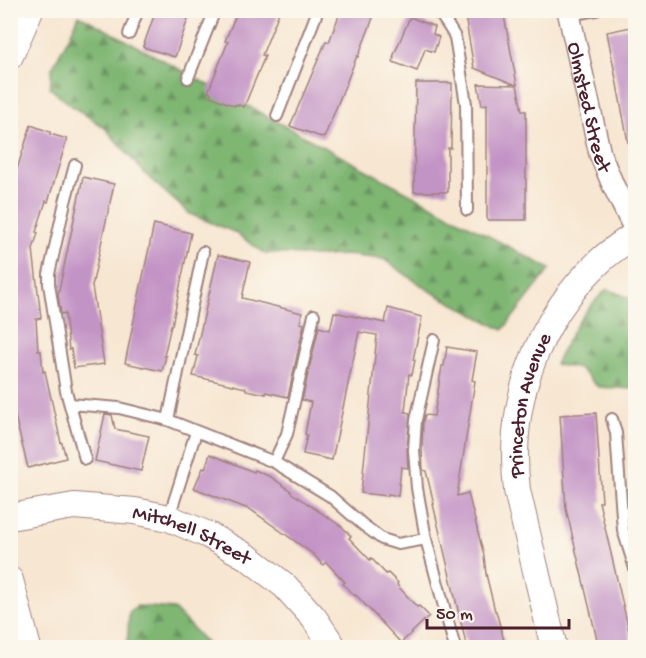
<svg xmlns="http://www.w3.org/2000/svg" width="646" height="658" font-family="'Gochi Hand',sans-serif">
	<style>
		.forest { fill: url(#forest-firs); stroke: #646a4e; stroke-width: 1.5 }
		.building { fill: #c293c5 }
		.lines { fill: none; stroke-linecap: round; stroke-linejoin: round }
		.service-casing { stroke: #a0827e; stroke-width: 14 }
		.minor-casing { stroke: #a0827e; stroke-width: 24 }
		.tertiary-casing { stroke: #a0827e; stroke-width: 28 }
		.service { stroke: #fff; stroke-width: 10 }
		.minor { stroke: #fff; stroke-width: 21 }
		.tertiary { stroke: #fff; stroke-width: 26 }
		.labels { text-anchor: middle; stroke-width: 4.5; stroke-linejoin: round; paint-order: stroke }
		.street-label { font-size: 21px; fill: #4a1f2b; stroke: #fbf7ec }
	</style>
	<defs>
		<pattern id="forest-firs" width="22" height="20" patternUnits="userSpaceOnUse" patternTransform="scale(1.5)"><rect width="22" height="20" fill="#7eb672"/><path d="M5 1l3.5 6h-7zM16 11l3.5 6h-7z" fill="#69935e"/></pattern>
	</defs>
	<rect width="100%" height="100%" fill="#fbf7ec"/>
	<filter id="ink" filterUnits="userSpaceOnUse"><feTurbulence type="fractalNoise" baseFrequency=".0167" numOctaves="2"/><feDisplacementMap in="SourceGraphic" scale="12" xChannelSelector="R" yChannelSelector="G"/><feConvolveMatrix kernelMatrix="1 2 1 2 8 2 1 2 1" color-interpolation-filters="sRGB"/></filter>
	<filter id="wash" filterUnits="userSpaceOnUse"><feTurbulence type="fractalNoise" baseFrequency=".008" numOctaves="4" result="noise"/><feDisplacementMap in="SourceGraphic" scale="24" xChannelSelector="R" yChannelSelector="G"/><feGaussianBlur stdDeviation="1.35" result="paint"/><feColorMatrix in="noise" values="0 0 0 0 0 0 0 0 0 0 0 0 0 0 0 0 0 1.4 0 .05"/><feComposite in="paint" operator="in"/></filter>
	<g filter="url(#wash)">
		<rect width="100%" height="100%" fill="#f7e6d1"/>
		<!-- forest -->
		<g class="forest">
			<polygon points="79,15 550,269 503,330 430,291 383,259 346,255 316,256 272,253 266,254 234,232 190,214 147,176 104,127 73,107 50,88 52,68 70,35"/>
			<path d="M607,289l28,11v89l-37,-2 -18,-18 -25,-5c15,-30 27,-52 52,-75z"/>
			<polygon points="137,606 174,609 210,647 127,647 129,613"/>
		</g>
		<g id="blocks">
			<!-- building -->
			<g class="building">
				<polygon points="156,10 191,10 175,57 143,47"/>
				<polygon points="238,10 280,10 262,55 265,56 244,107 236,104 235,106 210,96 211,93 208,92 228,42 225,41"/>
				<polygon points="341,10 376,10 358,57 357,56 324,138 290,126 326,41 329,42"/>
				<polygon points="464,10 503,10 522,111 526,111 526,220 487,220 487,104 482,105 478,84 516,85 474,68"/>
				<polygon points="410,17 435,27 433,34 439,37 434,52 425,49 417,71 393,62 394,57 393,57"/>
				<polygon points="636,26 636,141 628,142 607,32"/>
				<polygon points="416,83 452,83 451,148 448,148 448,192 414,192"/>
				<polygon points="31,125 50,132 50,134 67,139 48,202 46,201 36,232 38,233 33,249 41,318 36,319 38,351 41,351 43,372 45,371 61,443 62,443 66,458 28,468 10,396 10,191"/>
				<polygon points="83,177 114,184 92,286 104,364 74,368 71,349 69,350 65,313 61,314 58,295"/>
				<polygon points="154,224 191,233 172,325 171,325 164,356 166,356 162,371 125,363"/>
				<polygon points="218,255 250,262 242,298 302,313 300,323 304,324 288,397 266,392 266,394 246,390 246,388 193,376 198,356 195,355"/>
				<polygon points="388,308 422,317 413,360 415,360 412,375 409,374 405,412 410,413 407,450 408,468 401,467 398,496 388,494 388,496 361,493 377,335 359,332 332,460 303,454 307,435 305,434 311,402 302,400 319,327 330,330 334,312 385,323"/>
				<polygon points="447,347 477,352 472,380 475,381 457,496 468,493 484,556 486,574 495,611 496,611 506,648 467,648 433,504 434,504 426,471 423,470 422,450 423,421 425,415 434,416 442,366 444,366"/>
				<polygon points="596,413 602,502 599,502 633,648 599,648 566,509 560,415"/>
				<polygon points="105,414 112,415 115,429 149,436 141,471 95,461"/>
				<polygon points="210,454 254,472 255,470 271,477 291,491 290,492 341,526 351,536 349,538 370,560 371,558 386,574 388,573 398,583 397,585 417,607 419,606 429,616 401,643 356,595 355,596 343,584 345,582 326,562 323,565 313,554 251,510 194,488 203,468 205,469"/>
			</g>
		</g>
	</g>
	<g filter="url(#ink)">
		<use href="#blocks" fill-opacity="0" stroke="#a0827e" stroke-width="1.5"/>
		<g class="lines">
			<!-- service casing -->
			<g class="service-casing">
				<g id="service">
					<polyline points="436,10 441,15 449,27 455,37 466,104 467,210"/>
					<polyline points="569,15 596,10"/>
					<polyline points="129,34 138,10"/>
					<polyline points="188,78 215,10"/>
					<polyline points="277,116 318,10"/>
					<polyline points="75,165 65,202 49,274 49,284 66,391 85,459"/>
					<polyline points="434,340 416,420 414,450 417,488 426,539 455,648"/>
					<polyline points="70,404 119,408 168,420 274,462 330,496 362,524 382,539 398,544 426,539"/>
					<polyline points="612,419 616,433 623,530 636,572"/>
					<polyline points="168,420 203,252"/>
					<polyline points="274,462 287,434 314,315"/>
					<polyline points="169,517 196,432"/>
				</g>
			</g>
			<!-- minor casing -->
			<g class="minor-casing">
				<g id="minor">
					<path id="s1" d="M568,10l32,144 13,31 23,47"/>
				</g>
			</g>
			<!-- tertiary casing -->
			<g class="tertiary-casing">
				<g id="tertiary">
					<polyline points="10,56 30,10"/>
					<path id="s2" d="M10,517l64,-11 61,5 34,7 39,17 41,23 36,28 29,32 20,30"/>
					<polyline points="10,580 28,648"/>
					<path id="s3" d="M554,648l-37,-158c-10,-86 19,-169 82,-228 11,-11 24,-19 37,-28"/>
				</g>
			</g>
			<!-- service -->
			<use href="#service" class="service"/>
			<!-- minor -->
			<use href="#minor" class="minor"/>
			<!-- tertiary -->
			<use href="#tertiary" class="tertiary"/>
		</g>
	</g>
	<g class="labels">
		<!-- street labels -->
		<g class="street-label">
			<text dy="7" stroke="none"><textPath href="#s1" startOffset="99">Olmsted Street</textPath></text>
			<text dy="7" stroke="none"><textPath href="#s3" startOffset="249">Princeton Avenue</textPath></text>
			<text dy="7" stroke="none"><textPath href="#s2" startOffset="188">Mitchell Street</textPath></text>
		</g>
	</g>
	<!-- margin -->
	<rect width="646" height="658" fill="none" stroke="#fbf7ec" stroke-width="36"/>
	<!-- scale -->
	<path d="M427 619v9h142v-9" fill="none" stroke="#4a1f2b" stroke-width="3"/>
	<text x="436" y="619" font-size="18" fill="#4a1f2b" stroke="#fbf7ec" stroke-width="4.5" paint-order="stroke">50 m</text>
</svg>
